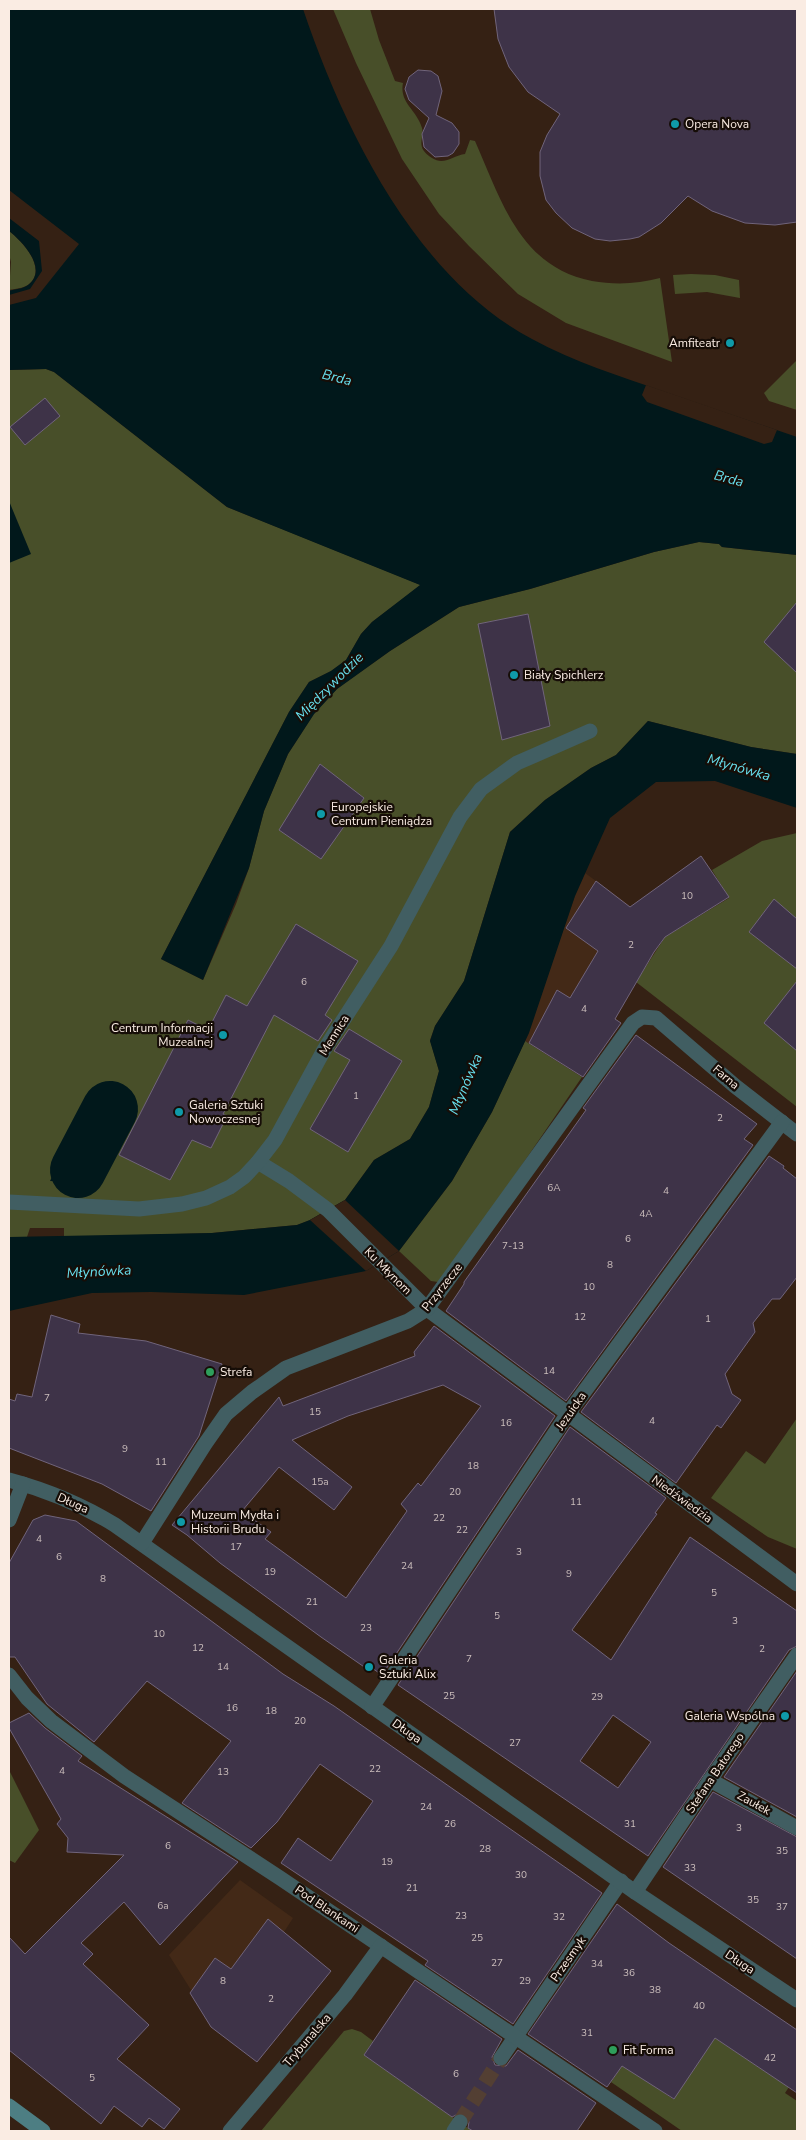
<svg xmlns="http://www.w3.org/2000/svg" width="806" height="2140" font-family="'Nunito Sans',sans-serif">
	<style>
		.built { fill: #432917 }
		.green { fill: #484f29 }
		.water { fill: #01181b }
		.pier { fill: #352114 }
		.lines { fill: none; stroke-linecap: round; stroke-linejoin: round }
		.river { stroke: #01181b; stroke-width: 56 }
		.building { fill: #3e3348; stroke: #70647b; fill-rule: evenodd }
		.pedestrian-tunnel { stroke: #533f33; stroke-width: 15; stroke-dasharray: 15 8; stroke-linecap: butt }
		.pedestrian { stroke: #415e62; stroke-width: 15 }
		.minor { stroke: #415e62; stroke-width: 15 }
		.secondary { stroke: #4d7e83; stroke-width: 15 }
		.culture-dot { fill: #0f9aa8; stroke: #160d07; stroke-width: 2 }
		.leisure-dot { fill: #2e9e5b; stroke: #160d07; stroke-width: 2 }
		.labels { text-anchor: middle; stroke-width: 4.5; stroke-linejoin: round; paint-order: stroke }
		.number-label { font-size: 10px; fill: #cbbebc }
		.poi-label { font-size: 12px; fill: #faece3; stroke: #160d07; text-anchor: start }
		.street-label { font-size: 12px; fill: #faece3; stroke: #160d07 }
		.water-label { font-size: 14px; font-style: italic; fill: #67dfed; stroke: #160d07 }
	</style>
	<rect width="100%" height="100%" fill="#352114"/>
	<!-- built -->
	<g class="built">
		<polygon points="585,873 625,902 665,937 636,982 582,1077 525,1041 575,896"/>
		<polygon points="240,1880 293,1918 284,1932 331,1971 257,2062 212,2027 213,2025 169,1955"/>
	</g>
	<!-- green -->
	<g class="green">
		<path d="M333,9h37l9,31 16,41 8,2c-4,20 14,27 19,45 3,10 -8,19 10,30 12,8 22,-3 33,-4l5,-14 5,1c26,59 45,126 117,140 23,4 46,3 68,-3l12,84 -106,-39 -48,-29 -49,-48 -30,-32 -37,-55 -46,-96z"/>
		<path d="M9,231c12,9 40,38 19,54 -5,3 -13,4 -19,5l2,-28 -2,-8z"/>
		<polygon points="691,274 715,275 739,280 740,298 707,292 675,294 673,275"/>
		<polygon points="797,360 797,410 769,401 764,393"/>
		<polygon points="46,369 54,372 227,507 421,585 372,622 361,634 346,660 331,671 309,682 289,712 161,959 203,980 236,904 249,868 264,811 288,754 314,714 337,689 390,651 459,607 530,589 654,552 699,542 719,544 722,547 797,555 797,754 751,747 648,721 616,755 591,768 545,800 510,832 464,981 435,1026 430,1040 439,1071 429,1107 410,1139 374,1160 345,1200 310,1220 297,1225 212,1233 64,1237 64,1228 30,1228 27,1237 9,1237 9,370"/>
		<polygon points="797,833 797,1107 636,982 665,937 729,898 712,870 762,841"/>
		<polygon points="525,1041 582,1077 491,1210 438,1282 431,1281 399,1251 452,1181 492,1112"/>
		<polygon points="797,1418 797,1549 768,1537 711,1498 746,1451 765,1464"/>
		<polygon points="9,1770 39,1830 15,1863 9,1860"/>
		<polygon points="352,2029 361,2032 373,2041 364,2055 472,2131 261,2131 344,2031"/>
		<polygon points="642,2036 657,2088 673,2099 715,2038 789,2087 785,2093 797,2101 797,2131 682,2131 611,2082"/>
	</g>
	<!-- water -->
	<g class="water">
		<path d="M9,9h294c40,119 113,269 229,330 42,23 88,37 133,53 44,15 88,30 132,45v118l-75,-8 -3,-3 -20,-2 -45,10 -124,37 -71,18 -69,44 -53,38 -23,25 -26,40 -24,57 -15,57 -46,112 -42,-21 128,-247 20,-30 22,-11 15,-11 15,-26 11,-12 48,-37 -193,-78 -173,-135 -8,-3 -37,1v-79c6,-2 14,-2 19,-6 21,-16 -6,-44 -19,-54z"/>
		<polygon points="9,501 31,554 9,563"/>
		<polygon points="648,721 751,747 797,754 797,808 715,781 656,782 610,818 575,896 529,1033 492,1112 452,1181 399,1251 366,1271 244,1295 151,1292 92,1293 9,1311 9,1237 212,1233 297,1225 310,1220 345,1200 374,1160 410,1139 429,1107 439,1071 430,1041 435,1026 464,981 510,832 545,800 591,768 616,755"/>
		<polygon points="72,1138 107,1155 94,1183 50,1181"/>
	</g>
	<!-- pier -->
	<g class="pier">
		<polygon points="9,190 79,244 36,298 9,305 9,295 30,289 42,271 39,241 9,218"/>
		<polygon points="646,385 777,430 772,442 764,444 647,402 642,395"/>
		<polygon points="345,1200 399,1251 366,1271 310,1220"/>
	</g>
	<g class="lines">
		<!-- river -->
		<polyline class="river" points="78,1170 110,1109"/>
	</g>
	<!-- building -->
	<g class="building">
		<polygon points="494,9 797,9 797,222 775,225 745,223 712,211 688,196 661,223 639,237 630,239 610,241 595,239 572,228 556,213 546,200 540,176 540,152 547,135 560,114 528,92 509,67 498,39"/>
		<polygon points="418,70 431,71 438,76 442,91 436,115 452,123 459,132 459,144 453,153 448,156 435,157 424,147 422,134 429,118 409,100 405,89 409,77"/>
		<polygon points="45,398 60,416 25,445 10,427"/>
		<polygon points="797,602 797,673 764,642"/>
		<polygon points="528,614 550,726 502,740 478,624"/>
		<polygon points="320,764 364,798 321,859 279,830"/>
		<polygon points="701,856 729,897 665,937 654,952 615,1019 621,1023 583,1077 529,1043 557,990 570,998 598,951 566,928 596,881 630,907"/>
		<polygon points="774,899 797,919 797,969 749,932"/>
		<polygon points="296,924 358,961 325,1015 332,1020 318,1041 274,1015 223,1114 227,1116 211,1148 192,1140 170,1180 119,1155 188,1020 208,1030 226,995 247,1006"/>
		<polygon points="797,981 797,1051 764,1023"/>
		<polygon points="349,1029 402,1061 348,1152 310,1129 350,1060 334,1051"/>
		<polygon points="636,1035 757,1124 744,1139 753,1145 566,1401 446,1311 464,1284 464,1282 586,1110 583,1108"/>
		<polygon points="769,1156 784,1166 783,1168 797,1179 797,1277 780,1299 772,1299 753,1323 755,1332 725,1374 732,1394 741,1400 721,1428 717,1425 676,1483 581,1412"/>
		<polygon points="51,1315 80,1324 78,1333 146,1341 222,1364 199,1436 151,1511 102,1484 9,1448 9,1399 15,1401 17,1394 32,1397"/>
		<path d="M434,1326l121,90 -173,259 -10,-7 -2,3 -49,-34 -101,-74 -33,-28 -15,-10 107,-128 4,9 132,-50 -1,-4zM443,1385l38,21 -60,80 -3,-3 -17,21 6,7 -61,87 -81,-59 6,-7 -29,-21 37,-44 55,43 18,-23 -60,-47 56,-24z"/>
		<path d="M570,1427l96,71 -11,15 2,1 -85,116 39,30 79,-123 107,74v35l-8,4 -141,206 -250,-171zM613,1715l38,27 -33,46 -38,-27z"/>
		<polygon points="45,1515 76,1521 283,1674 334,1706 602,1893 513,2024 425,1965 428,1961 281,1863 298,1838 331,1861 373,1801 320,1764 277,1822 251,1848 182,1803 231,1741 147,1681 94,1742 47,1704 15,1657 9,1657 9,1563 33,1520"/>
		<polygon points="797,1671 797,1817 724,1777"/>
		<polygon points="29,1713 45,1728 82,1756 78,1761 238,1862 160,1945 124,1902 81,1943 93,1954 83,1964 149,2025 117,2059 180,2109 164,2129 149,2118 142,2127 114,2106 101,2124 9,2050 9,1937 25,1954 124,1855 67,1852 68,1838 57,1824 61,1819 9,1728 9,1723"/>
		<polygon points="713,1792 797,1837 797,1959 663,1867"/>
		<polygon points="617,1904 669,1943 797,2030 797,2093 715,2038 674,2099 622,2066 607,2087 528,2034"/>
		<polygon points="268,1919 331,1971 257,2062 211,2027 190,1993 215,1958 231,1969"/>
		<polygon points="415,1980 502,2039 492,2057 495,2065 506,2066 518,2050 596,2103 577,2131 473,2131 468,2128 469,2122 466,2115 460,2113 452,2117 364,2055"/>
	</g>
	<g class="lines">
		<!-- pedestrian-tunnel -->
		<polyline class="pedestrian-tunnel" points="460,2122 501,2058"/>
		<!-- pedestrian -->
		<g class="pedestrian">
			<polyline points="427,1309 797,1584"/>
			<polyline points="710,1780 797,1655"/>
			<polyline points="635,1892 797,2000"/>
			<polyline points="501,2058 621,1881"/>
			<polyline points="454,2131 460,2122"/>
		</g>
		<!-- minor -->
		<g class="minor">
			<polyline points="258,1162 289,1181 328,1210 427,1309"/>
			<polyline points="9,1202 139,1209 182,1204 206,1198 230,1187 244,1177 258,1162 275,1140 324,1050 391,946 460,817 481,789 517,763 590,731"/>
			<path d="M9,1480c37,10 72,24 106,45l520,367 75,-112 87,48"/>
			<polyline points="9,1520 23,1484"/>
			<polyline points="142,1543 205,1444 226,1414 252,1392 286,1368 408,1321 427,1309 633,1023 642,1017 656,1018 735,1086 797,1134"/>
			<polyline points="9,1675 27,1698 51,1721 124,1776 280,1878 655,2131"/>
			<polyline points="372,1707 567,1415 782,1122"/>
			<polyline points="230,2131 345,1995 381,1946"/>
		</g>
		<!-- secondary -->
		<polyline class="secondary" points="9,2106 43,2131"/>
	</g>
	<!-- markers -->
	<g class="culture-dot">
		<circle cx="675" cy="124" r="5"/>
		<circle cx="730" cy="343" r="5"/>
		<circle cx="514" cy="675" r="5"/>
		<circle cx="321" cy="814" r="5"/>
		<circle cx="223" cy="1035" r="5"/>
		<circle cx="179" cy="1112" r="5"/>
		<circle cx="181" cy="1522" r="5"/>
		<circle cx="369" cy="1667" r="5"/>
		<circle cx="785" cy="1716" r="5"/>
	</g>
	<g class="leisure-dot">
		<circle cx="210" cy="1372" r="5"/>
		<circle cx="613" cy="2050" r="5"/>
	</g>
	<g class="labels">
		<!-- number labels -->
		<g class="number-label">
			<text x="687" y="899">10</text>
			<text x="631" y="948">2</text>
			<text x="304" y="985">6</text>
			<text x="584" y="1012">4</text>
			<text x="356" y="1099">1</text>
			<text x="720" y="1121">2</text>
			<text x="554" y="1191">6A</text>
			<text x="666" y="1194">4</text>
			<text x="646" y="1217">4A</text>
			<text x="628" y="1242">6</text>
			<text x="513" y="1249">7-13</text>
			<text x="610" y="1268">8</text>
			<text x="589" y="1290">10</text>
			<text x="580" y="1320">12</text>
			<text x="708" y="1322">1</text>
			<text x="549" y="1374">14</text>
			<text x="47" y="1401">7</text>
			<text x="315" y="1415">15</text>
			<text x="652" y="1424">4</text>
			<text x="506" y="1426">16</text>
			<text x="125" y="1452">9</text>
			<text x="161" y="1465">11</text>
			<text x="473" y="1469">18</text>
			<text x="320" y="1485">15a</text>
			<text x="455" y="1495">20</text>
			<text x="576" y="1505">11</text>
			<text x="439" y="1521">22</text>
			<text x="462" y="1533">22</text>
			<text x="39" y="1542">4</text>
			<text x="236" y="1550">17</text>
			<text x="519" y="1555">3</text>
			<text x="59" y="1560">6</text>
			<text x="407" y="1569">24</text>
			<text x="270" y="1575">19</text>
			<text x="569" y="1577">9</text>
			<text x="103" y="1582">8</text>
			<text x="714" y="1596">5</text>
			<text x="312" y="1605">21</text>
			<text x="497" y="1619">5</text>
			<text x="735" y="1624">3</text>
			<text x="366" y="1631">23</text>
			<text x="159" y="1637">10</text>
			<text x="198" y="1651">12</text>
			<text x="762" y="1652">2</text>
			<text x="469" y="1662">7</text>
			<text x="223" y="1670">14</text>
			<text x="449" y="1699">25</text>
			<text x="597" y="1700">29</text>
			<text x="232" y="1711">16</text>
			<text x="271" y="1714">18</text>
			<text x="300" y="1724">20</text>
			<text x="515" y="1746">27</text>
			<text x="375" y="1772">22</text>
			<text x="62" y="1774">4</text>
			<text x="223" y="1775">13</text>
			<text x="426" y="1810">24</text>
			<text x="450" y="1827">26</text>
			<text x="630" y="1827">31</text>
			<text x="739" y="1831">3</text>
			<text x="168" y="1849">6</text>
			<text x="485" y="1852">28</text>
			<text x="782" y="1854">35</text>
			<text x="387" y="1865">19</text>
			<text x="690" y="1871">33</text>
			<text x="521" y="1878">30</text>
			<text x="412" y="1891">21</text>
			<text x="753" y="1903">35</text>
			<text x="163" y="1909">6a</text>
			<text x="782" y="1910">37</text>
			<text x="461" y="1919">23</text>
			<text x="559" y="1920">32</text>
			<text x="477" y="1941">25</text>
			<text x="497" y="1966">27</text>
			<text x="597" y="1967">34</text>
			<text x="629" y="1976">36</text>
			<text x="223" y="1984">8</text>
			<text x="525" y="1984">29</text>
			<text x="655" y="1993">38</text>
			<text x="271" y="2002">2</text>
			<text x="699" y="2009">40</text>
			<text x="587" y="2036">31</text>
			<text x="770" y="2061">42</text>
			<text x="456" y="2077">6</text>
			<text x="92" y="2081">5</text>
		</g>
		<!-- poi labels -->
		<g class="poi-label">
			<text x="685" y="128">Opera Nova</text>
			<text x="720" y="347" text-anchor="end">Amfiteatr</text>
			<text x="524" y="679">Biały Spichlerz</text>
			<text x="331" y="811">Europejskie<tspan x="331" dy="14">Centrum Pieniądza</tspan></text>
			<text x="213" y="1032" text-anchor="end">Centrum Informacji<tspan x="213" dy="14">Muzealnej</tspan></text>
			<text x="189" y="1109">Galeria Sztuki<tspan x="189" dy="14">Nowoczesnej</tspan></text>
			<text x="220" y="1376">Strefa</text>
			<text x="191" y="1519">Muzeum Mydła i<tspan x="191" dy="14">Historii Brudu</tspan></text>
			<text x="379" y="1664">Galeria<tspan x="379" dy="14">Sztuki Alix</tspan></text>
			<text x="775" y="1720" text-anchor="end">Galeria Wspólna</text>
			<text x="623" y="2054">Fit Forma</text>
		</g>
		<!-- street labels -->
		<g class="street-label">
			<text transform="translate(334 1035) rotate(-58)" y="4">Mennica</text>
			<text transform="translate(726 1077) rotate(40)" y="4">Farna</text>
			<text transform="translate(388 1271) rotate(45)" y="4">Ku Młynom</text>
			<text transform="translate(442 1287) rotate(-52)" y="4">Przyrzecze</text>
			<text transform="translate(571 1411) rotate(-55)" y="4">Jezuicka</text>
			<text transform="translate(682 1499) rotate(36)" y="4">Niedźwiedzia</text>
			<text transform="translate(73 1503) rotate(24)" y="4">Długa</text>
			<text transform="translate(407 1731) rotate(35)" y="4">Długa</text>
			<text transform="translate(715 1773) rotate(-56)" y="4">Stefana Batorego</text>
			<text transform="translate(754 1803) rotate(29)" y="4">Zaułek</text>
			<text transform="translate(327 1909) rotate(34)" y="4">Pod Blankami</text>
			<text transform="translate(568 1959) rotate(-55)" y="4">Przesmyk</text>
			<text transform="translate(740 1962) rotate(34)" y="4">Długa</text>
			<text transform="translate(307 2040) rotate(-49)" y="4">Trybunalska</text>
		</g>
		<!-- water labels -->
		<g class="water-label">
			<text transform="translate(337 377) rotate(14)" y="5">Brda</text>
			<text transform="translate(729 478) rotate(15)" y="5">Brda</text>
			<text transform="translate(329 686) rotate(-45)" y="5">Międzywodzie</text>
			<text transform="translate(739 767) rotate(16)" y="5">Młynówka</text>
			<text transform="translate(465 1084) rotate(-67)" y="5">Młynówka</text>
			<text transform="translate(99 1271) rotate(-3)" y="5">Młynówka</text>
		</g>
	</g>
	<!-- border -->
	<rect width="806" height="2140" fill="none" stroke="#faece3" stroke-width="20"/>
</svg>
